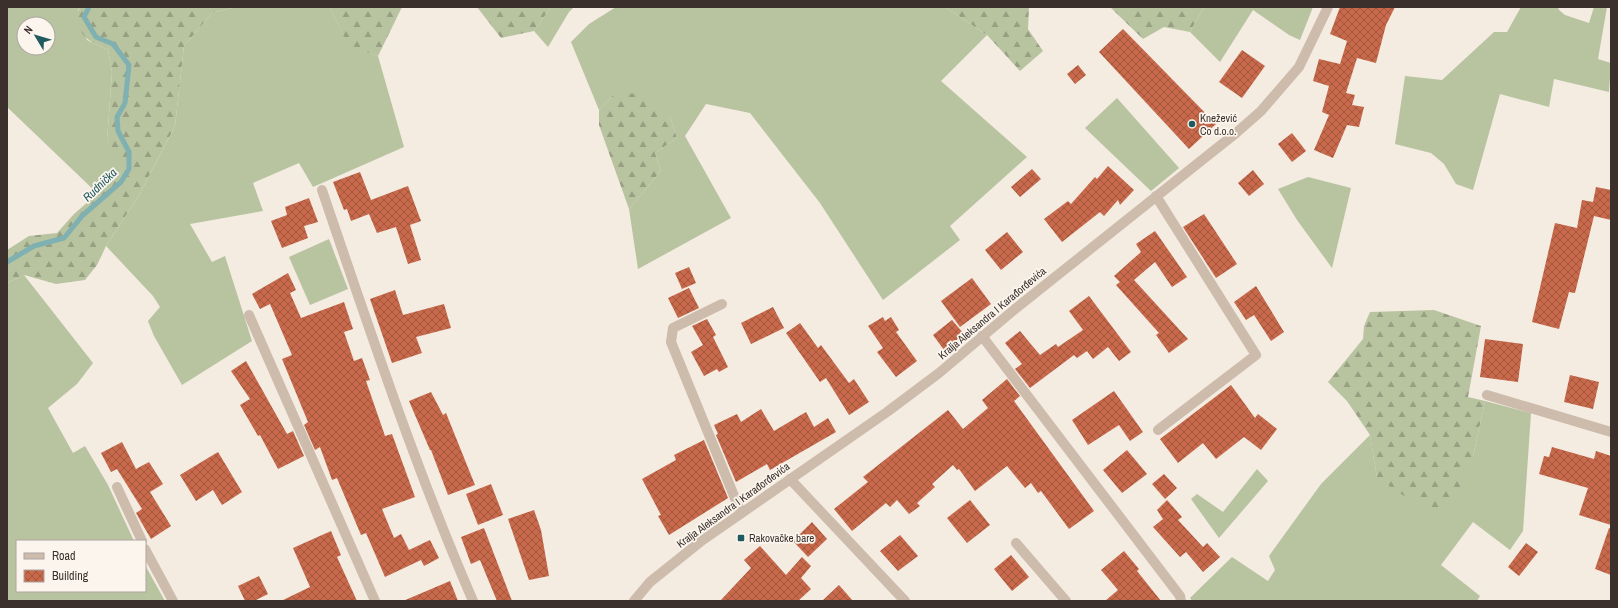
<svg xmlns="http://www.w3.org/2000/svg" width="1618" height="608" font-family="'Archivo Narrow',sans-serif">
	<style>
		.grass { fill: #b8c4a0; fill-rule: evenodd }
		.forest { fill: url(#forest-firs) }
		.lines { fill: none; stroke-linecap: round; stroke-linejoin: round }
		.stream { stroke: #7fb0b2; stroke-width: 5 }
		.building { fill: url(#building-cross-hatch) }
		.minor { stroke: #cdbbac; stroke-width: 10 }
		.tertiary { stroke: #cdbbac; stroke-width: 10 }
		.poi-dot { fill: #1f5a5e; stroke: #fbf5ee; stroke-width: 1.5 }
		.labels { text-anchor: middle; stroke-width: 3.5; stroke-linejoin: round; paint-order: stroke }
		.poi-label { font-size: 11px; fill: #3b302b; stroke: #fbf5ee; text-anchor: start }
		.street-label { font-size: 11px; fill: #3b302b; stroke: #fbf5ee }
		.water-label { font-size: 12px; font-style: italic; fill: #1f5a5e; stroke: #fbf5ee }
	</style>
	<defs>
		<pattern id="forest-firs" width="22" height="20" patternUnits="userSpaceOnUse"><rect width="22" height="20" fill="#b8c4a0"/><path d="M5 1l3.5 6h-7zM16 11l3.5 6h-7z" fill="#97a083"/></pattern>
		<pattern id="building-cross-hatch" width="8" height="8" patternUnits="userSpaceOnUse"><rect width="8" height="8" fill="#c8694b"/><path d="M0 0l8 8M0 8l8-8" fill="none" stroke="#a4573f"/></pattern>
	</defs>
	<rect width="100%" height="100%" fill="#f4ebe1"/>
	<!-- grass -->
	<g class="grass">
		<path d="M7,7h73l-2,3 9,30 21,10 4,22 -5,69 17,20 -4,13 -22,20 -91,-87zM24,24h24v24h-24z"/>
		<polygon points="236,7 330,7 348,45 378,56 404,147 313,187 299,163 253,183 263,211 190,224 212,262 225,256 252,341 182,385 154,336 148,321 160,307 153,296 106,246 138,197 175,126 184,46 212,13"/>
		<polygon points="551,7 574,7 569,12 548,47 534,31"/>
		<polygon points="616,7 945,7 987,35 941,81 1027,157 950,226 960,240 883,300 820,203 750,113 706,104 685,136 731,218 638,269 629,209 661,171 655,153 677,138 670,117 614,94 599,110 571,42 589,24"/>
		<polygon points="1204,7 1313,7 1300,40 1289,35 1253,10 1220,62 1190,32"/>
		<polygon points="1521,7 1558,7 1559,10 1565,15 1589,23 1594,7 1607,7 1598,59 1611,63 1609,92 1554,79 1549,107 1500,94 1473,190 1456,184 1444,164 1431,153 1395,144 1405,76 1442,80 1494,32 1507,32"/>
		<polygon points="1117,98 1179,168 1151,191 1085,128"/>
		<polygon points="1308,177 1351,188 1332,268 1297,220 1278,189"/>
		<polygon points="329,239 348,289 310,305 289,257"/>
		<polygon points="24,275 93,363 77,384 48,408 73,453 85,446 108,485 134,541 17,541 17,591 145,591 145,565 165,601 7,601 7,283"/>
		<polygon points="1485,401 1531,413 1523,531 1510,550 1473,522 1441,565 1480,596 1477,601 1192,601 1190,598 1232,557 1268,581 1275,570 1269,556 1321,484 1370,435 1377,478 1473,457"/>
		<polygon points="1257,469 1268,481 1219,538 1191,499 1197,494 1223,512"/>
	</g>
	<!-- forest -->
	<g class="forest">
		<path d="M80,7h156l-24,6 -28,33 -9,80 -37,71 -32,49 -9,19 -12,15 -29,4 -32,-9 -17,8v-33l22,-14 28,-3 17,-19 46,-40 3,-12 -16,-21 5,-69 -4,-22c-14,-7 -26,-10 -30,-27 -1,-5 -1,-11 2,-16z"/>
		<polygon points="330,7 402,7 378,56 348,46"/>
		<polygon points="477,7 551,7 534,31 501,38"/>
		<polygon points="945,7 1029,7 1028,29 1043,51 1020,71 987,35"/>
		<polygon points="1110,7 1204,7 1190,32 1164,27 1143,39"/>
		<polygon points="648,93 670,117 677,138 655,153 661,171 629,209 599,125 599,110 614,94"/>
		<polygon points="1434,310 1481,326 1468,397 1485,401 1473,457 1451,507 1424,509 1377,478 1370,435 1347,401 1328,382 1363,339 1364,326 1370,312"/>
	</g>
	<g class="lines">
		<!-- stream -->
		<polyline class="stream" points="7,262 34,246 64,238 83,215 121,182 129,169 129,152 118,131 117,117 125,103 129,65 113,44 96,37 84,17 89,7"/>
	</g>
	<!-- building -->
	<g class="building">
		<polygon points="1340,7 1395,7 1386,25 1376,63 1357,58 1346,93 1355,95 1352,105 1364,107 1359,127 1347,125 1333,158 1314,150 1329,115 1322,112 1329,86 1313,81 1319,59 1340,64 1347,41 1330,34"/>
		<polygon points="1123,29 1216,124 1189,149 1099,52"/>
		<polygon points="1242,50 1265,66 1242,98 1219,82"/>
		<polygon points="1078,65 1086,75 1075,84 1067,74"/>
		<polygon points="1292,133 1306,151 1292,162 1278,144"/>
		<polygon points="1108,166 1134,190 1120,205 1118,200 1104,216 1100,212 1062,242 1044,219 1068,201 1071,204 1095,177 1097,179"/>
		<polygon points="1032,169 1041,179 1020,197 1011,187"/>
		<polygon points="1253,170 1264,184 1249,196 1238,183"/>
		<polygon points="360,172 371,200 408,186 421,221 410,225 421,260 408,264 396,227 377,233 369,214 351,221 347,209 344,210 333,182"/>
		<polygon points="1596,187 1611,190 1611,220 1594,216 1575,293 1569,292 1559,329 1532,322 1555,223 1577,228 1582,200 1593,202"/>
		<polygon points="309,198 318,222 304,226 308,238 282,248 271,221 287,215 285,207"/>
		<polygon points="1204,214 1237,264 1216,278 1183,227"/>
		<polygon points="1155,231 1187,277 1172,287 1155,262 1134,280 1188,339 1169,353 1156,335 1159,333 1116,285 1120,282 1114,276 1141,252 1136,244"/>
		<polygon points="1007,232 1023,252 1001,270 985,250"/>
		<polygon points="689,267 696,283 682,289 675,273"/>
		<polygon points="288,273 296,290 290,293 301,318 344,302 353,329 344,332 354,361 362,358 370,380 366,381 385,436 392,434 415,497 382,509 394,538 401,534 409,550 430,540 439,558 424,566 421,560 385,577 366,533 361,535 337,478 332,480 320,447 315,450 304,425 308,422 282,359 292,355 270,304 260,309 252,294"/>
		<polygon points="972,278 991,304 960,327 941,301"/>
		<polygon points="1256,286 1284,332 1271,341 1254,315 1246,320 1234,302"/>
		<polygon points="689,288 699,308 678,318 668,298"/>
		<polygon points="395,290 403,315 444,304 451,328 416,337 422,353 392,363 370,299"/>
		<polygon points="1089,296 1131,352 1119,361 1108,347 1093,359 1087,351 1077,358 1074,355 1030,388 1015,369 1022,364 1005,343 1020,331 1040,355 1056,344 1058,347 1083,330 1069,311"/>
		<polygon points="773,307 784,328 751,344 741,323"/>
		<polygon points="883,317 885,321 891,317 899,330 896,332 917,361 896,377 877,352 883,348 868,326"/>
		<polygon points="707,319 716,335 713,337 728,367 719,372 717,369 704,376 691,352 703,345 692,326"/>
		<polygon points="952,320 964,334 944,350 933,335"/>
		<polygon points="800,323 818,348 821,345 849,383 854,379 869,402 849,415 826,378 820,382 786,333"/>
		<polygon points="1485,339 1523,344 1518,382 1480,377"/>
		<polygon points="246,361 287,434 293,431 304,456 278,469 260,435 258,436 240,405 250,399 231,371"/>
		<polygon points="1570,375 1599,382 1593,409 1564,402"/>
		<polygon points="1007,379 1020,396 1014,401 1094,511 1069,529 1041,491 1038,493 1031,483 1025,488 1007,466 975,491 959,469 957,470 953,465 932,484 935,487 917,503 920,506 909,514 897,500 890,507 886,503 852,531 834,509 868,482 863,477 948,410 963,429 988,408 982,400"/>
		<polygon points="1231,385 1255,418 1258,414 1277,429 1261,450 1244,437 1216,459 1203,443 1178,463 1160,439"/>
		<polygon points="1114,391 1143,432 1130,441 1119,425 1088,445 1072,420"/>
		<polygon points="431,392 443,415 446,413 475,485 448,495 431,450 430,450 409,401"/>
		<polygon points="761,409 774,431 806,412 814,427 828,418 836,432 770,470 767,464 736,482 716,435 718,434 714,425 737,414 741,422"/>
		<polygon points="704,440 728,498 669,535 658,516 661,515 642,479 676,460 674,455"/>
		<polygon points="122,442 136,469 149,462 163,484 150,492 171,526 151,539 136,513 142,509 117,469 111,472 101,453"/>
		<polygon points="1552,447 1594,459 1596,451 1611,456 1611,525 1579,515 1588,488 1539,474 1544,456 1549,457"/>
		<polygon points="1127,450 1147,474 1122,493 1103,470"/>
		<polygon points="218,452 242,492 222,505 213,490 196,501 180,475"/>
		<polygon points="1164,474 1177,488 1165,499 1152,484"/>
		<polygon points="491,484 503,515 478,525 466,494"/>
		<polygon points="970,500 990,525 967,543 947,518"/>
		<polygon points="1167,500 1182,517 1178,520 1203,547 1207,543 1220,557 1203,572 1186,552 1180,557 1153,527 1163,519 1157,510"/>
		<polygon points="534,510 541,530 549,576 529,580 508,519"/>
		<polygon points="812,522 827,539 808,557 793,541"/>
		<polygon points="484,528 512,601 497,601 480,560 471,564 461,537"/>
		<polygon points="1609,528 1611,529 1611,575 1595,569"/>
		<polygon points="331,531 341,555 337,557 357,601 281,601 310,587 293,548"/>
		<polygon points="900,535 918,556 898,571 880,551"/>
		<polygon points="1526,543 1538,552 1519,576 1508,567"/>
		<polygon points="760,546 786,575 802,557 811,566 801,578 811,589 798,601 720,601 751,568 744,560"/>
		<polygon points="1124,551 1139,569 1137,571 1161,601 1105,601 1118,590 1101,570"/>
		<polygon points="1011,555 1029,577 1012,591 994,569"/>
		<polygon points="259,576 268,594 254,601 245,601 238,586"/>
		<polygon points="450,581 458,601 403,601"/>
		<polygon points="839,585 853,601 822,601"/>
	</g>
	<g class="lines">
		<!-- minor -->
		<g class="minor">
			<path d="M322,190c47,138 93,277 151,411"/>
			<polyline points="1156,196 1256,355 1158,430"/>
			<polyline points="722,304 673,328 671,342 741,513"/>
			<polyline points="249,315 375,601"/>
			<polyline points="982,336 1180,596 1181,601"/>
			<polyline points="1487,395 1611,432"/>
			<polyline points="790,479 905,601"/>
			<polyline points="117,487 142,541"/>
			<polyline points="1016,543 1066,601"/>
			<polyline points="145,549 173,601"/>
		</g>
		<!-- tertiary -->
		<polyline class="tertiary" points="634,601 650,582 700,542 887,412 939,373 1015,309 1236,133 1261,111 1299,67 1328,7"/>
	</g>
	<!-- markers -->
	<g class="poi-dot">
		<circle cx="1192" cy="124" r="4"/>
		<rect x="737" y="534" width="8" height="8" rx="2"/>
	</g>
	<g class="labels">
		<!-- poi labels -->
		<g class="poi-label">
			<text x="1200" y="122">Knežević<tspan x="1200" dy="13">Co d.o.o.</tspan></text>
			<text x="749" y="542">Rakovačke bare</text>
		</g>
		<!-- street labels -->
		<g class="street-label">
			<text transform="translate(992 313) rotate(-40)" y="4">Kralja Aleksandra I Karađorđevića</text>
			<text transform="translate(733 505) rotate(-36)" y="4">Kralja Aleksandra I Karađorđevića</text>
		</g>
		<!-- water labels -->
		<g class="water-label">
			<text transform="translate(100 185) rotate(-44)" y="4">Rudnička</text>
		</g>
	</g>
	<!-- border -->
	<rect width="1618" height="608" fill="none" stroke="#3b302b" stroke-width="16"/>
	<!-- legend -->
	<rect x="16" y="540" width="130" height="52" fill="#fbf5ee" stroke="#aea6a0"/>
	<rect x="24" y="553" width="20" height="6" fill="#cdbbac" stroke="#aea6a0"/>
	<text x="52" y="560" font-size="12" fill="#3b302b">Road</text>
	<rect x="24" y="570" width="20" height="12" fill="url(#building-cross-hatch)" stroke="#aea6a0"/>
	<text x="52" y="580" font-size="12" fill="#3b302b">Building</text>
	<!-- north arrow -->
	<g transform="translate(36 36) rotate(308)"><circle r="19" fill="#fbf5ee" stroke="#aea6a0"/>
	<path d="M0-3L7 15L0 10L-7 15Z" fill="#1f5a5e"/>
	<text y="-6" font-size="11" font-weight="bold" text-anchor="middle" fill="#3b302b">N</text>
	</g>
</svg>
